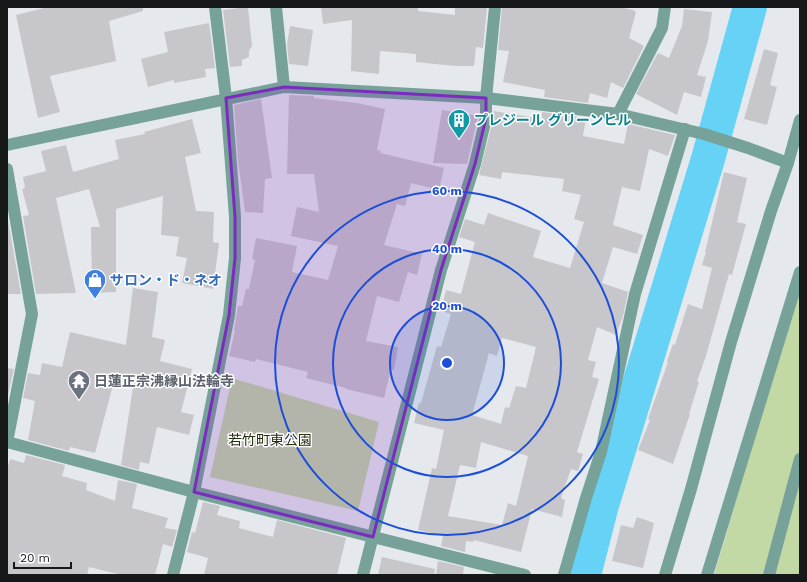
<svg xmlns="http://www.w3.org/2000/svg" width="807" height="582" font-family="'Work Sans','Noto Sans JP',sans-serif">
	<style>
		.green { fill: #c2d8a5 }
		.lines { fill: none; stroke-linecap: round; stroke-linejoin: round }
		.river { stroke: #66d2f6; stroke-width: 34 }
		.building { fill: #c7c6cb; fill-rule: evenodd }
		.minor { stroke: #76a299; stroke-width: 12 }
		.marked { fill: #7b2cbf; fill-opacity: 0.2; stroke: #7b2cbf; stroke-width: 3; stroke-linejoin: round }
		.ring { fill: none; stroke: #1d4ed8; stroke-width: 2 }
		.labels { text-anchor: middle; stroke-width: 3; stroke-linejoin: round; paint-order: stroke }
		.culture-label { font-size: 14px; font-weight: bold; fill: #0d838f; stroke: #fff; text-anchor: start }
		.shop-label { font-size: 14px; font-weight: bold; fill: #366cbe; stroke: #fff; text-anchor: start }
		.worship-label { font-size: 14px; font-weight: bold; fill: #5b616d; stroke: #fff; text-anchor: start }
		.park-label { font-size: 14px; fill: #243110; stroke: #fff }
		.centre { fill: #1d4ed8; stroke: #fff; stroke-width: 2 }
		.ring-label { font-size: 12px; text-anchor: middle; font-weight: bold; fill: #1d4ed8; stroke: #fff; stroke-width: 3; stroke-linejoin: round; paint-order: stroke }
	</style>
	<rect width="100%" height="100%" fill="#e5e9ed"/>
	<!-- green -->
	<g class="green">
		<polygon points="800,287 800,575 714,575"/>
		<polygon points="232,378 379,422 358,511 210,477"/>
	</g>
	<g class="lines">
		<!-- river -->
		<polyline class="river" points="584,575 602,505 708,159 750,7"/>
	</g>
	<!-- building -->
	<g class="building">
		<polygon points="48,7 143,7 143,11 109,21 116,61 50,76 60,112 38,118 16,15"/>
		<polygon points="248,7 252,46 249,51 249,57 242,60 242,66 230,67 223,10"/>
		<polygon points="321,7 418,7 418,11 455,15 455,7 487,7 483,48 476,47 474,66 455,66 416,62 416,54 380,51 379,74 351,71 352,20 323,24"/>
		<polygon points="502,7 620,7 633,10 636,12 629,38 644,46 623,88 611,82 607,98 590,93 588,103 544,97 545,90 503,82 509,51 498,50"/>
		<polygon points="684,9 712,12 708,41 697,75 706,77 701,97 684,92 677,115 636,94 658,53 669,58 682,26"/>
		<polygon points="209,23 215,68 205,69 206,77 174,83 174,80 148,87 141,59 168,52 164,32"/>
		<polygon points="290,26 313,30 308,66 289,64 287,44"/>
		<polygon points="764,49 778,53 770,85 777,87 767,125 744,119"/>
		<polygon points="289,95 314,96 314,98 357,103 385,109 377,150 381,151 380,153 444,168 439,190 411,183 405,206 397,204 384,245 422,254 417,275 408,272 399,302 377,296 366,341 398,347 394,370 391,369 384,398 346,389 346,388 306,378 308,372 256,359 255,362 229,356 235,331 234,331 238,306 242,306 246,289 249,289 255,260 252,259 256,238 297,246 292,272 328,280 338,246 291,236 297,207 319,212 314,174 287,174"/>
		<polygon points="261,99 272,178 265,179 263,213 245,212 238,161 234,105"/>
		<polygon points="442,110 478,116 467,164 433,163"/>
		<path d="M494,111l48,8v-7l44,6 -3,18 41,8 4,-20 47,11 -7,21 -19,-7 -9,42 -18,-4 -9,38 30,10 -6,19 -24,-7 -11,36 26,9 -5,24 -7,19 -19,-8 -9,33 8,2 -4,15 7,2 -22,73 6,2 -5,17 -7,-2 -10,29 4,2 -3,17 -30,-8 -11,43 -47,-12 -1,2 -7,-1 -1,11 -24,-6 2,-10 -25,-6 14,-62 4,1 8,-39 -30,-7 5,-20h2l16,-57 4,1 10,-33 -10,-3 5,-21 15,4 14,-52 -16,-5 6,-18 19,6 4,-12 53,18 -8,26 37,11 14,-46 -10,-3 7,-24 -19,-4 2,-12 -62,-7 -1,7 -22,-4 14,-55zM502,338l34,9 -10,41 -10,-2 -7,22 -4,-1 -4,17 -29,-9 17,-62 8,3zM481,442l47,14 -12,50 -8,-3 -6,22 -54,-9 12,-51 16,3z"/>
		<polygon points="192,119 201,153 185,157 196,211 214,212 213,242 219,243 213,289 182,283 187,258 176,256 179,237 161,235 163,196 116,209 116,292 92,293 91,227 100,227 89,189 56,198 76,293 36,294 23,216 29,215 22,189 25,188 23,177 46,171 41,151 66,145 73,172 119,159 115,140 145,134 144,132"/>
		<polygon points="724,172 747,178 737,222 746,224 732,275 729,274 706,356 697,381 699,382 689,414 690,414 673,464 638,450 650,420 648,419 668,362 667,361 673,344 675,345 688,304 702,309 712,268 702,265 706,252 705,252"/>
		<polygon points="7,220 8,220 21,294 7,294"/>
		<polygon points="133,288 158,292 152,337 165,340 160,361 192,369 181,412 194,415 189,435 157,427 149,464 140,462 139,470 121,465 134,381 115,377 95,453 70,447 69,451 28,440 35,401 23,398 28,373 40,375 42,363 62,367 70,332 126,345"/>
		<polygon points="7,368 14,369 8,395 7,395"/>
		<polygon points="26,455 65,465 62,476 87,483 86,490 115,501 118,480 137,484 132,508 168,518 165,528 177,530 172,547 163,544 155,575 122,575 89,567 87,575 7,575 7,470 10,459 24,463"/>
		<polygon points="203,502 220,506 217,515 240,521 239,528 273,537 277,520 346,538 337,575 204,575 208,558 187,552 192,532 195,533"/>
		<polygon points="637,517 654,523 643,568 612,561 621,525 633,528"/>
		<polygon points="382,557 435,569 434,575 378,575"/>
		<polygon points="438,561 464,567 463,575 436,575"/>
	</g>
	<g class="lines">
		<!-- minor -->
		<g class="minor">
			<polyline points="276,7 284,87"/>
			<polyline points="618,114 662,28 665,7"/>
			<polyline points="7,145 284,87 486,98 618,114 704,134 748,148 788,163"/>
			<polyline points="7,169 32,314 7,442"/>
			<polyline points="7,442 194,492 525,575"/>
			<polyline points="173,575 194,492 229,315 235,258 235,217 226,98 215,7"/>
			<polyline points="363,575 441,270 475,164 486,118 486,98 495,7"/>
			<polyline points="564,575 586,498 601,452 635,294 685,129"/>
			<polyline points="665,575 691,489 731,342 771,211 788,163 800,120"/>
			<polyline points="707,575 800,272"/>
			<polyline points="769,575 800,459"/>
		</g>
	</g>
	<!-- marked area -->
	<path class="marked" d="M284,87l202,11v20l-11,46 -34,106 -68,267 -179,-45 35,-177 6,-57v-41l-9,-119z"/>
	<!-- distance rings -->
	<circle cx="447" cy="363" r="57" fill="#1d4ed8" fill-opacity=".12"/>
	<g class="ring">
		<circle cx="447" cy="363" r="57"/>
		<circle cx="447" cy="363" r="114"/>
		<circle cx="447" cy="363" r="172"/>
	</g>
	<!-- icons -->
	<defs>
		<g id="building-pin" transform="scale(1.15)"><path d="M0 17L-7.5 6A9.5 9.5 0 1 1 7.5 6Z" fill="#0f9aa8" stroke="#fff"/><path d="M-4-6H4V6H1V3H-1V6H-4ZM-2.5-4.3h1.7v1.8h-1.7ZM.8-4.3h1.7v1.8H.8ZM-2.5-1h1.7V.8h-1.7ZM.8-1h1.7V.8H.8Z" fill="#fff"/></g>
		<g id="shop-pin" transform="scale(1.15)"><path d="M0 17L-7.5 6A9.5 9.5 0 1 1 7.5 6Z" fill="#3f7fe0" stroke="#fff"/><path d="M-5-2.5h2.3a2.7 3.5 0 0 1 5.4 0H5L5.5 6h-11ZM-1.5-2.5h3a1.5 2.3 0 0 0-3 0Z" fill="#fff"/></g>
		<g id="temple-pin" transform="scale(1.15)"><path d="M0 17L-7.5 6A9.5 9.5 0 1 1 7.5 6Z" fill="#6b7280" stroke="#fff"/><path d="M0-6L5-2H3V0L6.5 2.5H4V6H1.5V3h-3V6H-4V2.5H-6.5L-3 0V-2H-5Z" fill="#fff"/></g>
	</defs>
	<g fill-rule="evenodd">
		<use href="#building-pin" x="459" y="120"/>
		<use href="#shop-pin" x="95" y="280"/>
		<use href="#temple-pin" x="79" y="381"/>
	</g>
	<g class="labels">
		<!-- culture labels -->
		<g class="culture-label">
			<text x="474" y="125">プレジール グリーンヒル</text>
		</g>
		<!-- shop labels -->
		<g class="shop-label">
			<text x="110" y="285">サロン・ド・ネオ</text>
		</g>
		<!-- worship labels -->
		<g class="worship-label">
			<text x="94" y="386">日蓮正宗沸縁山法輪寺</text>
		</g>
		<!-- park labels -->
		<g class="park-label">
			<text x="270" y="445">若竹町東公園</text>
		</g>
	</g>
	<circle cx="447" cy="363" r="6" class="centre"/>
	<g class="ring-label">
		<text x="447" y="195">60 m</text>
		<text x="447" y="253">40 m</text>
		<text x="447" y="310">20 m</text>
	</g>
	<!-- border -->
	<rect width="807" height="582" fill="none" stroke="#161819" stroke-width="16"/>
	<!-- scale -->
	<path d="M14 562v6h57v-6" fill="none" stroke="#161819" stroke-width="2"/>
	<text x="20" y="562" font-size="12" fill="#161819" stroke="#ffffff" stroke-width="3" paint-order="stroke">20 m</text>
</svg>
